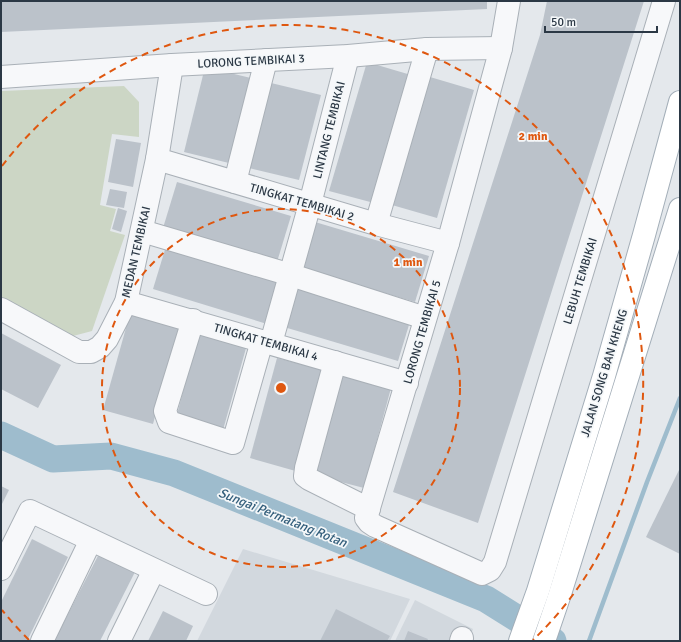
<svg xmlns="http://www.w3.org/2000/svg" width="681" height="642" font-family="Signika,sans-serif">
	<style>
		.built { fill: #d2d8de }
		.green { fill: #ccd6c5 }
		.lines { fill: none; stroke-linecap: round; stroke-linejoin: round }
		.stream { stroke: #9ebccd; stroke-width: 4.5 }
		.river { stroke: #9ebccd; stroke-width: 27 }
		.building { fill: #bbc2ca }
		.minor-casing { stroke: #a9b0b7; stroke-width: 24 }
		.major-casing { stroke: #a3aeb8; stroke-width: 24 }
		.minor { stroke: #f7f8fa; stroke-width: 22 }
		.major { stroke: #fff; stroke-width: 22 }
		.ring { fill: none; stroke: #df570f; stroke-width: 2; stroke-dasharray: 7 5 }
		.labels { text-anchor: middle; stroke-width: 3.5; stroke-linejoin: round; paint-order: stroke }
		.street-label { font-size: 12px; fill: #2b3845; stroke: #f4f7f9 }
		.water-label { font-size: 13px; font-style: italic; fill: #335e7b; stroke: #f4f7f9 }
		.centre { fill: #df570f; stroke: #f4f7f9; stroke-width: 2 }
		.ring-label { font-size: 12px; text-anchor: middle; font-weight: bold; fill: #df570f; stroke: #f4f7f9; stroke-width: 3.5; stroke-linejoin: round; paint-order: stroke }
	</style>
	<rect width="100%" height="100%" fill="#e4e8ec"/>
	<!-- built -->
	<g class="built">
		<polygon points="243,549 410,599 390,641 197,641"/>
		<polygon points="415,600 473,629 469,641 395,641"/>
	</g>
	<!-- green -->
	<polygon class="green" points="124,86 139,102 139,137 112,134 100,205 116,209 110,231 125,235 92,331 73,336 1,297 1,91"/>
	<g class="lines">
		<!-- stream -->
		<polyline class="stream" points="589,641 647,482 680,398"/>
		<!-- river -->
		<polyline class="river" points="1,435 53,459 111,456 174,473 486,599 553,641"/>
	</g>
	<!-- building -->
	<g class="building">
		<polygon points="1,1 487,1 487,9 1,32"/>
		<polygon points="547,1 644,1 478,523 393,492 540,35"/>
		<polygon points="367,62 411,75 374,203 329,191"/>
		<polygon points="205,67 255,79 233,164 184,152"/>
		<polygon points="430,77 474,90 437,218 392,205"/>
		<polygon points="271,83 321,95 299,180 249,168"/>
		<polygon points="116,139 141,143 133,187 108,182"/>
		<polygon points="177,182 291,216 277,262 163,228"/>
		<polygon points="110,189 127,192 124,208 106,205"/>
		<polygon points="118,208 127,211 121,232 112,229"/>
		<polygon points="315,222 429,256 415,302 301,268"/>
		<polygon points="167,243 281,277 267,324 153,289"/>
		<polygon points="298,281 412,315 398,361 284,327"/>
		<polygon points="131,310 180,323 153,424 103,410"/>
		<polygon points="200,328 248,341 223,430 176,418"/>
		<polygon points="1,333 61,365 38,408 1,389"/>
		<polygon points="277,358 327,371 299,472 250,458"/>
		<polygon points="342,375 391,388 364,488 314,475"/>
		<polygon points="680,468 680,554 646,537"/>
		<polygon points="1,486 9,490 1,506"/>
		<polygon points="32,539 68,557 27,641 1,641 1,602"/>
		<polygon points="101,550 137,568 100,641 54,641"/>
		<polygon points="336,609 390,636 387,641 320,641"/>
		<polygon points="163,611 193,626 186,641 148,641"/>
		<polygon points="408,631 428,639 427,641 404,641"/>
	</g>
	<g class="lines">
		<!-- minor casing -->
		<g class="minor-casing">
			<g id="minor">
				<polyline points="509,1 501,48 448,243 366,518 369,522 375,526 482,574 490,570 495,562 664,1"/>
				<polyline points="1,77 172,65 348,56 427,49 501,48"/>
				<polyline points="157,159 376,224 448,243"/>
				<polyline points="235,182 266,60"/>
				<polyline points="376,224 427,49"/>
				<polyline points="142,231 291,275 425,318"/>
				<polyline points="126,302 407,383"/>
				<polyline points="1,309 79,352 91,352 100,347 107,339 126,302 157,159 172,65"/>
				<polyline points="193,320 165,411 169,422 233,443 262,341"/>
				<polyline points="271,343 310,204 348,56"/>
				<polyline points="335,362 306,468 305,476 309,479 369,509"/>
				<polyline points="1,569 30,511 206,594"/>
				<polyline points="42,641 91,540"/>
				<polyline points="119,641 154,570"/>
				<polyline points="461,641 462,638"/>
			</g>
		</g>
		<!-- major casing -->
		<g class="major-casing">
			<g id="major">
				<polyline points="520,641 538,591 604,376 644,235 680,102"/>
				<polyline points="544,641 559,597 680,209"/>
			</g>
		</g>
		<!-- minor -->
		<use href="#minor" class="minor"/>
		<!-- major -->
		<use href="#major" class="major"/>
	</g>
	<!-- distance rings -->
	<g class="ring">
		<circle cx="281" cy="388" r="179"/>
		<path d="M29 640A357 357 0 0 1 2 610M2 166A357 357 0 1 1 533 640"/>
	</g>
	<g class="labels">
		<!-- street labels -->
		<g class="street-label">
			<text transform="translate(251 61) rotate(-3)" y="4">LORONG TEMBIKAI 3</text>
			<text transform="translate(329 130) rotate(-76)" y="4">LINTANG TEMBIKAI</text>
			<text transform="translate(302 202) rotate(16)" y="4">TINGKAT TEMBIKAI 2</text>
			<text transform="translate(136 252) rotate(-77)" y="4">MEDAN TEMBIKAI</text>
			<text transform="translate(580 281) rotate(-73)" y="4">LEBUH TEMBIKAI</text>
			<text transform="translate(422 332) rotate(-74)" y="4">LORONG TEMBIKAI 5</text>
			<text transform="translate(266 342) rotate(16)" y="4">TINGKAT TEMBIKAI 4</text>
			<text transform="translate(604 373) rotate(-73)" y="4">JALAN SONG BAN KHENG</text>
		</g>
		<!-- water labels -->
		<g class="water-label">
			<text transform="translate(283 517) rotate(22)" y="5">Sungai Permatang Rotan</text>
		</g>
	</g>
	<circle cx="281" cy="388" r="6" class="centre"/>
	<g class="ring-label">
		<text x="533" y="140">2 min</text>
		<text x="408" y="266">1 min</text>
	</g>
	<!-- border -->
	<rect width="681" height="642" fill="none" stroke="#2b3845" stroke-width="4"/>
	<!-- scale -->
	<path d="M545 26v6h112v-6" fill="none" stroke="#2b3845" stroke-width="2"/>
	<text x="551" y="26" font-size="12" fill="#2b3845" stroke="#f4f7f9" stroke-width="3" paint-order="stroke">50 m</text>
</svg>
